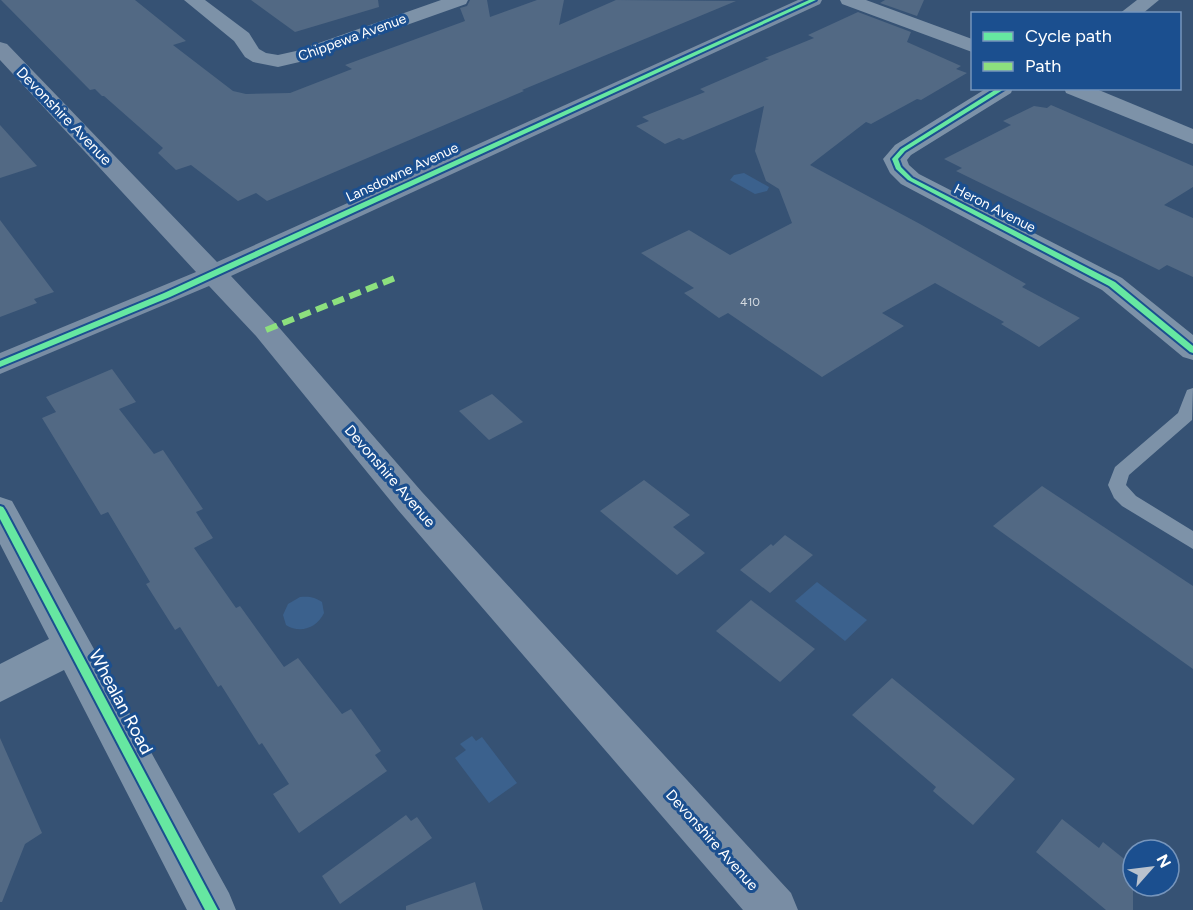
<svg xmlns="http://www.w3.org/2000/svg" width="1193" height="910" font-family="Figtree,sans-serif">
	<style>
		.water { fill: #3b618d }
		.building { fill: #526984 }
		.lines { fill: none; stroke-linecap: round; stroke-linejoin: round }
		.lane { fill: #7d92a8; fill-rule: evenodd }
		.street { fill: #7d92a8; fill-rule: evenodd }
		.secondary { fill: #798da4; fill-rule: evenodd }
		.quiet { stroke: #8de07e; stroke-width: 6; stroke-dasharray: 12 6; stroke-linecap: butt }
		.cycleway-casing { stroke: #1b4f8f; stroke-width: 4 }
		.cycleway { fill: #66e7a1; fill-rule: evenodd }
		.labels { text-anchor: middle; stroke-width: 6; stroke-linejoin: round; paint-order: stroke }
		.number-label { font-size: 12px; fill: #d4dae0 }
		.far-street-label { font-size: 14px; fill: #fff; stroke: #1b4f8f }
		.street-label { font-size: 15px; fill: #fff; stroke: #1b4f8f }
		.near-street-label { font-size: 18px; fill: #fff; stroke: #1b4f8f }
	</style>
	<rect width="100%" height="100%" fill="#365274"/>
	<!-- water -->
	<g class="water">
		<polygon points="744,173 769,187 767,191 755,194 730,180 734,175"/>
		<polygon points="817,582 867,620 845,641 795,601"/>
		<path d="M300,597c9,-1 15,0 22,5l2,11c-7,15 -24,21 -38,12l-3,-10 5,-11z"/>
		<polygon points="472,736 476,741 482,737 517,783 489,803 455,758 466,750 460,744"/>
	</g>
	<!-- building -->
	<g class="building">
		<polygon points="1,0 135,0 186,41 173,45 233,91 246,94 290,93 352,69 345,65 465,21 460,8 467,6 470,0 487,0 490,17 537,0 564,0 559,25 616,0 736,1 522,90 524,91 267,201 256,193 238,201 191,165 176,170 158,153 163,148 104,96 102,96 95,89 90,90"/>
		<polygon points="251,0 378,0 379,7 295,32"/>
		<polygon points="885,0 924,0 917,16 880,3"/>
		<polygon points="858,12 911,32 907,42 961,66 956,69 967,73 921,100 917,99 871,124 866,122 810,165 920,224 1026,284 1022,287 1080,318 1039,347 1001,324 1004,322 935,283 882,313 904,326 822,377 728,313 719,318 684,293 694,288 641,253 689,230 730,255 792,223 779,189 766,181 755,151 764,106 683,140 679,138 665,144 636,126 649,121 642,117 705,92 700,89 769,59 765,58 814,38 808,35"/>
		<polygon points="1051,105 1193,166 1193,187 1164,205 1193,218 1193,277 1167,265 1159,270 956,171 962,168 944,159 1011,125 1003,121 1034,106 1047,108"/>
		<polygon points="0,125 37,166 0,178"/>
		<polygon points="0,220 54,292 34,299 37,303 0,317"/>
		<polygon points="112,369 136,402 119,409 154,454 163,450 203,509 196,512 213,538 194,548 236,608 240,606 284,667 298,658 342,714 351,709 381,751 375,755 387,771 299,833 273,794 289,784 262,743 259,745 221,685 218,687 180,627 175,630 146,584 150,582 108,512 101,515 42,418 56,412 46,397"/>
		<polygon points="492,394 523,422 489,440 459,411"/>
		<polygon points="644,480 690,515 673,527 705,553 677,575 600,511"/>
		<polygon points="1042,486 1193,586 1193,669 993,526"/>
		<polygon points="785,535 813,555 770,593 740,570 771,544 773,546"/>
		<polygon points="751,600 815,649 780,682 716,631"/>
		<polygon points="892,678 1015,779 973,825 933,791 936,787 852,715"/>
		<polygon points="0,738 42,833 25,844 2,902 0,902"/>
		<polygon points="406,815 411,821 417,817 432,838 340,904 322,876"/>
		<polygon points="1062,819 1099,848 1103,842 1133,866 1133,910 1106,910 1036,852"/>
		<polygon points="475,882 483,910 406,910 406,906"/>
	</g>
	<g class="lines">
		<!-- lane -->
		<polygon class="lane" points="1193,388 1192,420 1129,475 1126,485 1136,496 1193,531 1193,549 1122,506 1114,498 1108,485 1115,467 1178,413 1187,390"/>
		<!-- street -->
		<g class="street">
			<polygon points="184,0 205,0 249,33 259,49 266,53 278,55 296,51 441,0 468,0 466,4 308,60 278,67 253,62 245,57 234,41"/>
			<polygon points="840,0 866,0 972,39 972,52 842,4"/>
			<polygon points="1137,0 1159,0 1142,14 1119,14"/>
			<polygon points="987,88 1013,88 1011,93 911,155 907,160 909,165 919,174 1122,278 1193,335 1193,360 1183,357 1102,290 901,184 890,173 883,159 895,145"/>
			<polygon points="1064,88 1094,88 1193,129 1193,144 1066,93"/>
			<polygon points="0,497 12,501 229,893 236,910 187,910 64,670 0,702 0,664 49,639 0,544"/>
		</g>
		<!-- secondary -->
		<polygon class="secondary" points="798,0 822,0 820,4 231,276 276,324 422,492 791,893 798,910 743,910 398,510 256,336 209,286 0,374 0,353 196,272 0,60 0,42 7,44 217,262"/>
		<!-- quiet -->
		<polyline class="quiet" points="266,330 395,278"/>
		<!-- cycleway casing -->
		<g class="cycleway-casing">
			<g id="cycleway">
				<polygon points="809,0 816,0 170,297 0,367 0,361 164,293"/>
				<polygon points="998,88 1006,88 905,151 898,159 901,167 912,178 1115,282 1193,346 1193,353 1190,352 1109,286 908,180 896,169 892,159 901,149"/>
				<polygon points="0,506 3,507 5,510 218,910 205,910 0,519"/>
			</g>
		</g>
		<!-- cycleway -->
		<use href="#cycleway" class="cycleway"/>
	</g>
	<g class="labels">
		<!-- number labels -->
		<g class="number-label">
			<text x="750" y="306">410</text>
		</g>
		<!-- far-street labels -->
		<g class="far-street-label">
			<text transform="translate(352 37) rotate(-20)" y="5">Chippewa Avenue</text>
			<text transform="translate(402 172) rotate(-25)" y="5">Lansdowne Avenue</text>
			<text transform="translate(995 208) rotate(27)" y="5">Heron Avenue</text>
		</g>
		<!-- street labels -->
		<g class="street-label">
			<text transform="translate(64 116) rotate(46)" y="5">Devonshire Avenue</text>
			<text transform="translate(390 476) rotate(49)" y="5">Devonshire Avenue</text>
			<text transform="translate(712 840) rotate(48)" y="5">Devonshire Avenue</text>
		</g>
		<!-- near-street labels -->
		<g class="near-street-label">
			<text transform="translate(121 702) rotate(62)" y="6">Whealan Road</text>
		</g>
	</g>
	<!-- legend -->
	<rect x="971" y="12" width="210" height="78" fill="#1b4f8f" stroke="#7695bc" stroke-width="1.5"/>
	<rect x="983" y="32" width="30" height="9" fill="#66e7a1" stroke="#7695bc" stroke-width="1.5"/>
	<text x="1025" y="42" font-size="18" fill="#ffffff">Cycle path</text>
	<rect x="983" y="62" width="30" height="9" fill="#8de07e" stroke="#7695bc" stroke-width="1.5"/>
	<text x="1025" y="72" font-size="18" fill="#ffffff">Path</text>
	<!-- north arrow -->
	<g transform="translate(1151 868) rotate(62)"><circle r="28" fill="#1b4f8f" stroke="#7695bc" stroke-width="1.5"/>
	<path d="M0-4.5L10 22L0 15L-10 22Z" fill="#b9c2ce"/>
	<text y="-9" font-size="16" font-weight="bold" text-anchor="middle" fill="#ffffff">N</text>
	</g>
</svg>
